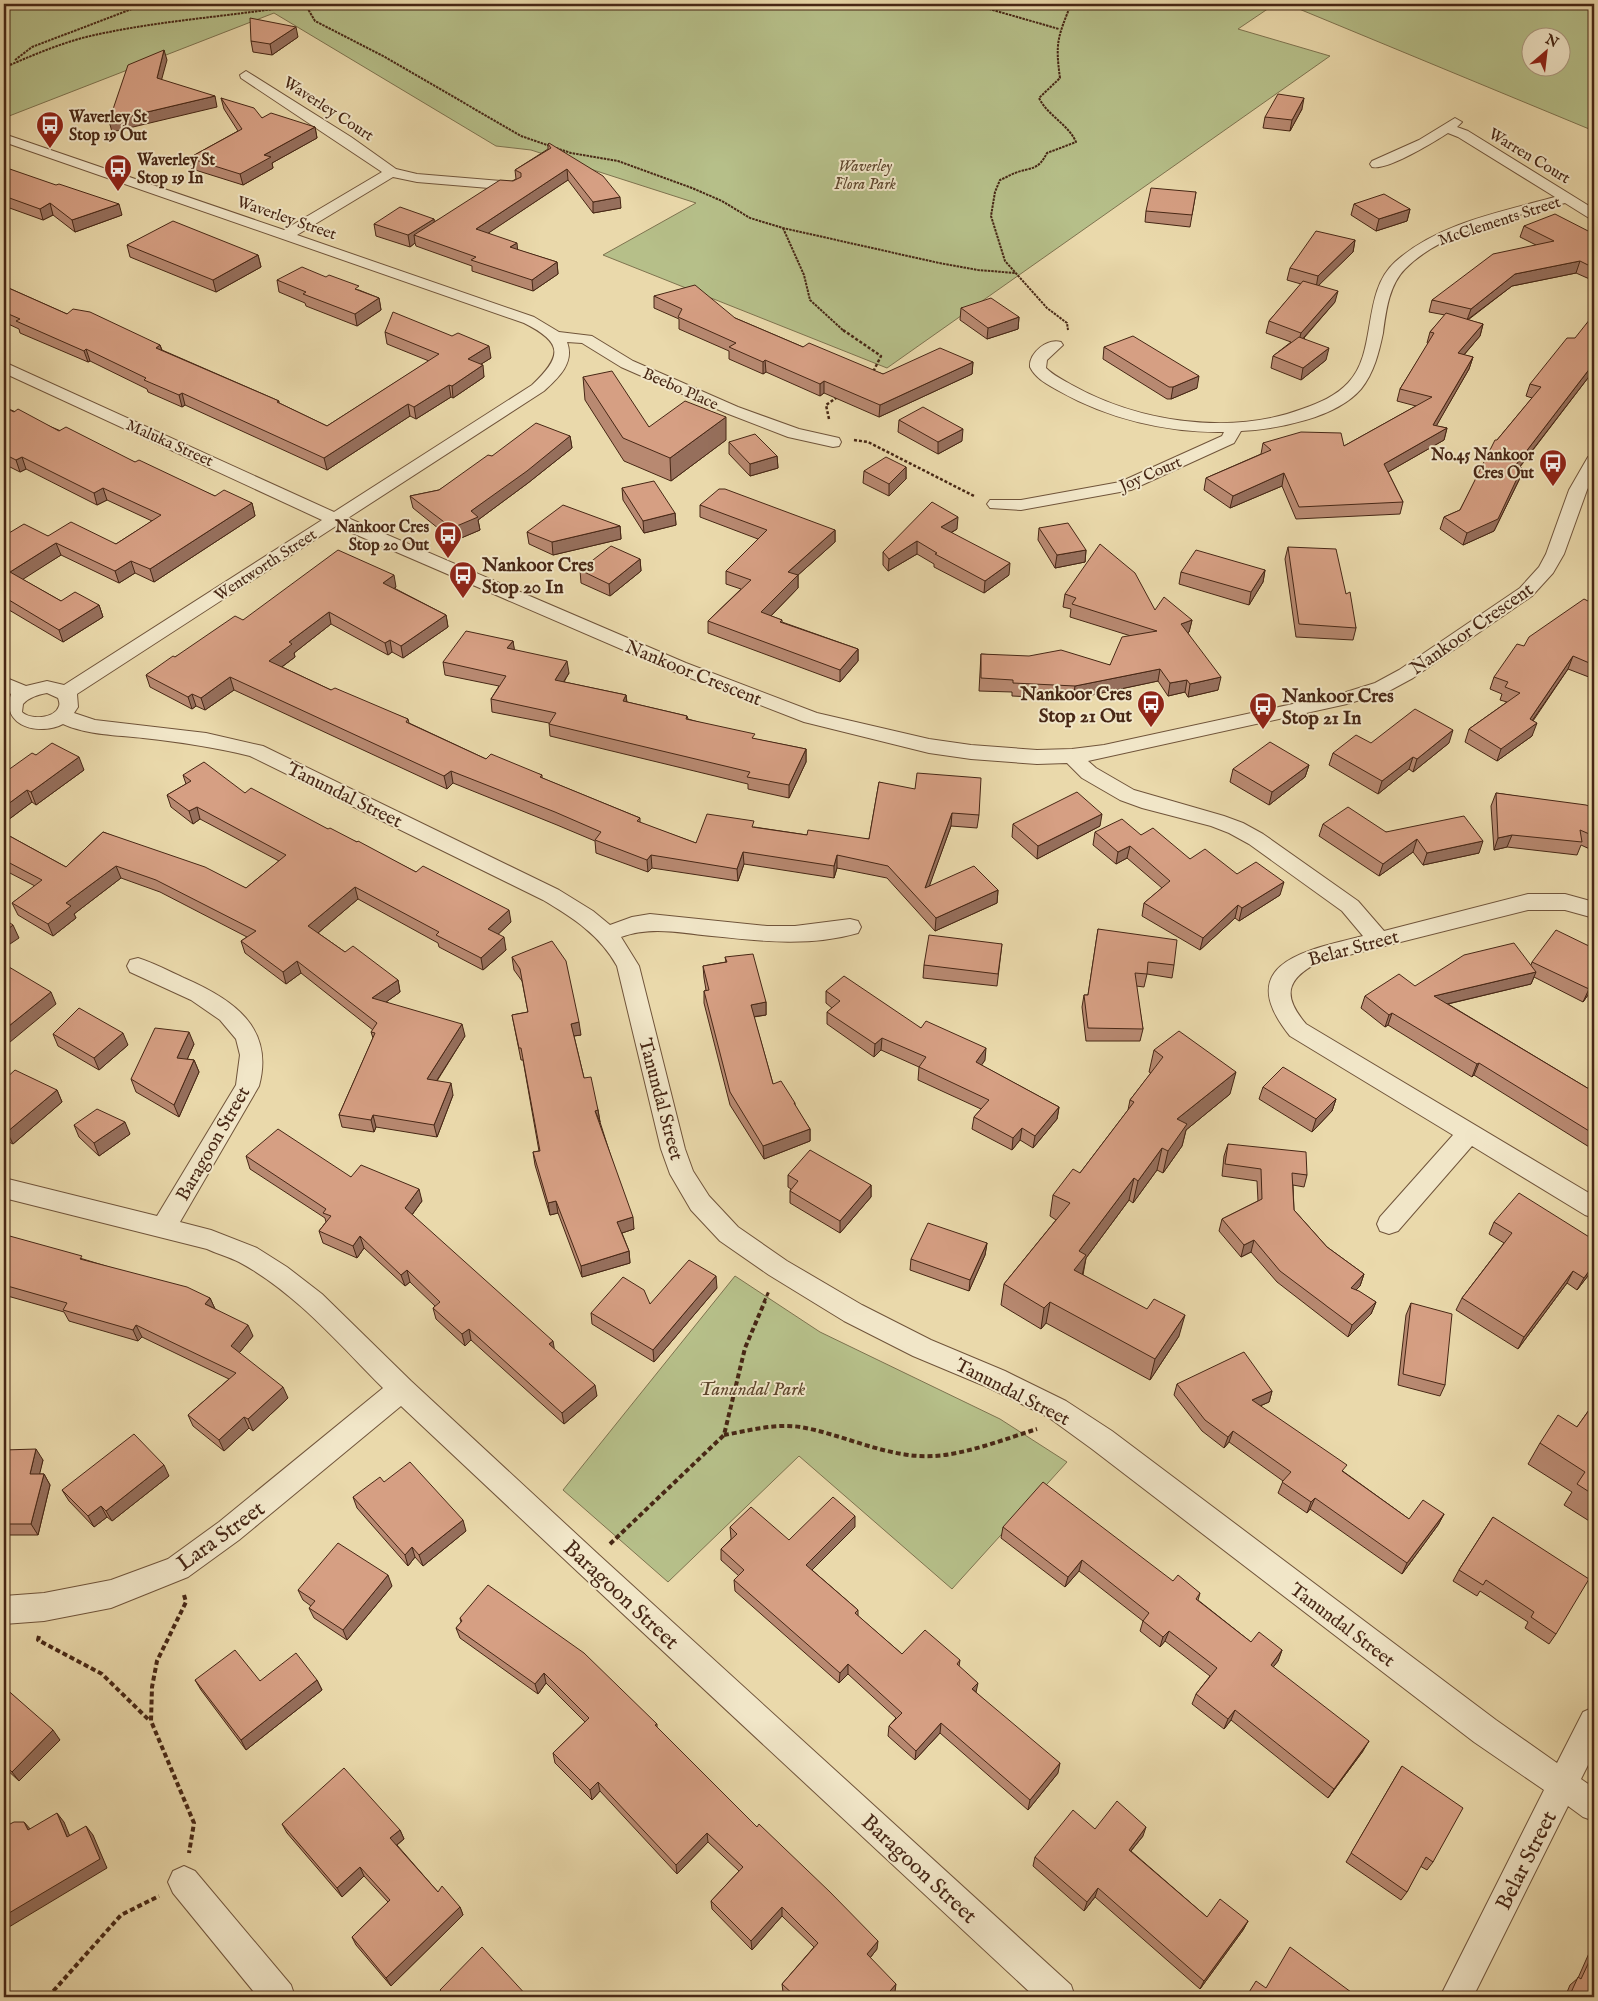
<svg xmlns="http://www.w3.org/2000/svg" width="1598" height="2001" font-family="'IM FELL English',serif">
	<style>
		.green { fill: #b6bf89; stroke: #7e734f; fill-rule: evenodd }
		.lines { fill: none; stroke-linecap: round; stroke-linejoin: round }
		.street-casing { stroke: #70543a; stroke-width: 2 }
		.path-far3 { stroke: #472715; stroke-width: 2; stroke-dasharray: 2.5 1; stroke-linecap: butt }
		.path-far2 { stroke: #472715; stroke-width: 2.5; stroke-dasharray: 3 2; stroke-linecap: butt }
		.path-far1 { stroke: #472715; stroke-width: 3; stroke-dasharray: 4 2.5; stroke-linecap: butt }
		.path { stroke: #472715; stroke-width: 4; stroke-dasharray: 5 3; stroke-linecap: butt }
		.street { fill: #f1e6c8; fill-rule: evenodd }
		.wall { fill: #b88971; stroke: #472715 }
		.shaded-wall { fill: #966f5c; stroke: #472715 }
		.building { fill: #d69f83; stroke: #472715 }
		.labels { text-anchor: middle; stroke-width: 4; stroke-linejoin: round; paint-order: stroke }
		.far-street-label { font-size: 16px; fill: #472715; stroke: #f1e6c8 }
		.far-poi-label { font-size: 16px; font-weight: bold; fill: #472715; stroke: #f1e6c8; text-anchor: start }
		.far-park-label { font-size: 16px; font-style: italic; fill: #5d452c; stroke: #f1e6c8 }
		.poi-label { font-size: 19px; font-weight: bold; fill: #472715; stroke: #f1e6c8; text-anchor: start }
		.street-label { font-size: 19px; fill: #472715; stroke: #f1e6c8 }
		.park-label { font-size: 19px; font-style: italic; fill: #5d452c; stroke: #f1e6c8 }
		.near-street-label { font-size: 22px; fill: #472715; stroke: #f1e6c8 }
	</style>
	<rect width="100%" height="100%" fill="#ead9ab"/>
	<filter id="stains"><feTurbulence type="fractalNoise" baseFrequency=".004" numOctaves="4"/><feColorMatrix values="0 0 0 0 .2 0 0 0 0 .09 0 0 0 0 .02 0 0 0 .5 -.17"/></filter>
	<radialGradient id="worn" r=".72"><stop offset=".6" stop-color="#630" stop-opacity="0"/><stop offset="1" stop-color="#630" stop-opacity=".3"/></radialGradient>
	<!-- green -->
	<g class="green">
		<polygon points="4,4 1275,4 1238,29 1330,56 887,368 603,255 696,203 531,150 496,146 274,13 4,118"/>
		<path d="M1287,4h307v127zM1530,38h30v30h-30z"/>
		<polygon points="735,1276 820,1332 1000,1419 1067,1462 952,1589 799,1456 668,1582 563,1490"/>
	</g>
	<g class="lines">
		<!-- street casing -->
		<g class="street-casing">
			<g id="street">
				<path d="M246,71l105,66 45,32 21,5 97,8 7,4 -7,4 -97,-8 -24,-5 -96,58 237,82 25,15 33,4 41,25 105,46 61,22 40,9 2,4 -2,4 -6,1 -45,-10 -62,-24 -105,-46 -39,-24 -15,-1c8,21 -9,36 -23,49l-196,127 338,145 131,50 112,26 42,6 66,5 35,-1 32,-4 239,-52 32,-10 24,-13 121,-82 19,-21 7,-13 23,-64 19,-33 6,-1v20l-7,14 -23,64 -11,19 -21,23 -119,82 -24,13 -42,13 -259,57 8,7 38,22 90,26 19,7 20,11 95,67 26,30 144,-37h37l29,8v16l-29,-8h-37l-211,53c-32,17 -34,34 -11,61l288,172v22l-9,-3 -113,-69 -74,85 -9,3 -9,-3 -3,-7 3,-7 73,-82 -163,-99c-59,-73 17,-86 73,-100l-21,-25 -93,-67 -20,-11 -18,-7 -69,-18 -22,-8 -38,-22 -15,-15 -30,1 -66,-5 -42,-6 -125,-31 -132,-51 -336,-145 -259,168 1,13 -4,6 21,7 111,13 57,13 296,144 34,21 17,14 22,-8 18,-3 117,12h28l55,-7 8,2 3,6 -3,6c-48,14 -98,8 -146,3 -32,-3 -60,-10 -91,1l18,29 46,183 8,22 16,25 29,31 49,34 75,44 69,35 74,31 61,30 46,30 384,289 61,43 26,-51 11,-5v46l-13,26 13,9v33l-11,-4 -15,-11 -95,191h-33l104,-207 -70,-48 -382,-293 -44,-32 -61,-30 -74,-31 -69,-35 -75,-46 -49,-34 -29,-31 -21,-36 -9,-25 -44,-183c-17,-31 -44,-48 -74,-66l-293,-144c-36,-9 -71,-14 -107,-18 -26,-3 -56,-3 -80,-14 -22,12 -63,3 -52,-30l-7,-4v-13l22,9 21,-5 17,4 258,-165 -318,-147v-11l330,150 198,-127c32,-30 30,-43 -8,-62l-520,-181v-8l280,96 98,-58 -141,-94 -1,-3zM47,693l11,5c1,3 2,6 1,8 -4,13 -29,14 -37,6l1,-8c7,-7 14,-9 24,-11z"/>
				<path d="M1455,118l7,4 -5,5 11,4 126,78v10l-5,-1 -24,-15c-51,14 -122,27 -160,66 -16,16 -19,42 -22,64 -4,19 -9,40 -22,56 -25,29 -83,40 -120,42l-7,12 -103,47 -110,20 -31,-2 -3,-4 3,-4h31l99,-18 102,-46 2,-4c-56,1 -116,-13 -165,-41 -12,-7 -23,-12 -29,-24 -1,-14 17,-29 31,-25l2,3 -16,15 -1,8c7,7 17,12 26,17 66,37 158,51 230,24 17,-6 34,-13 46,-26 30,-31 13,-90 47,-121 43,-39 106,-50 160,-65l-97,-60 -10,-4c-14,9 -61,38 -76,34l-2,-3 2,-3 47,-21z"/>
				<path d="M138,958c16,5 31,13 46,20 48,21 91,49 75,108l-79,136 31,8 46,18 30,19 35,27 89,87 188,174 472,430 4,12h-40l-456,-424 -178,-167 -162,134 -51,37 -77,31 -67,13 -40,3v-28l40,-3 67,-13 57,-21 51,-37 164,-134c-44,-44 -88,-96 -144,-126 -10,-5 -21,-8 -32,-13l-203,-51v-20l153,38 79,-131 4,-30 -4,-16 -16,-19 -29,-20 -61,-28 -3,-6 3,-6z"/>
				<polygon points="184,1866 195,1871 291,1985 295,1997 258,1997 173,1893 168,1882 173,1871"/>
			</g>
		</g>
		<!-- path-far3 -->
		<g class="path-far3">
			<polyline points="305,4 315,21 385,57 521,136 550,146"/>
			<polyline points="972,4 1059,29"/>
			<polyline points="15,60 32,47 145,4"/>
			<path d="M10,65c23,-10 47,-20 72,-27 73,-18 149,-21 223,-34"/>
			<polyline points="4,67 11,64"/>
			<polyline points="556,148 571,153 618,161 692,188 722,201 750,218 783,228 939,263 978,270 1015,273"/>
			<polyline points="783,228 804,275 810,300 845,332"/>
			<path d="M1068,330l-1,-7 -20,-15 -42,-47 -14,-45 4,-24 5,-12c5,-2 10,-5 15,-7 16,-6 23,-2 32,-20l29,-11c-8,-18 -28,-26 -37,-44l21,-20c-5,-36 -2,-41 11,-74"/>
		</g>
		<!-- path-far2 -->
		<g class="path-far2">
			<polyline points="843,330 881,356 873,372"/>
			<polyline points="829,419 826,405 839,396"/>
			<polyline points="854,440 868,442 974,496"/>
		</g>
		<!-- path-far1 -->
		<polyline class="path-far1" points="764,1302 769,1291"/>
		<!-- path -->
		<g class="path">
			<path d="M724,1435c24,-4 51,-12 76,-8 43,7 89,32 134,29 33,-2 71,-17 103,-27"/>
			<polyline points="610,1544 724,1435 745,1348 765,1301"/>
			<polyline points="184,1595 186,1602 157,1661 152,1687 151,1721 194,1823 189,1853"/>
			<polyline points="39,1636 38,1640 102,1674 150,1721"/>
			<polyline points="48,1997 121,1915 159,1896"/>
		</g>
		<!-- street -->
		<use href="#street" class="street"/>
	</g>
	<!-- wall -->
	<g class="wall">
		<polygon points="298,37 272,55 253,52 251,41"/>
		<polygon points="221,98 262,118 315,127 317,138 272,163 273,168 243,185 192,169 189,158 238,131 224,109"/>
		<polygon points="1302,109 1290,131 1263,128 1265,117"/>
		<polygon points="548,144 621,208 593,213 568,180 488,233 518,250 557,262 558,274 533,291 472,271 472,266 416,246 415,243 410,247 376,236 374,224 434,219 434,222 516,179 515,170 548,149"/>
		<polygon points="4,167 122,215 75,232 53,215 43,220 4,206"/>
		<polygon points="1196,192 1190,227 1145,222 1146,211"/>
		<polygon points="1354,204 1410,209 1407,221 1376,231 1351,215"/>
		<polygon points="1524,226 1594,234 1594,281 1576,273 1512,286 1468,320 1483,324 1480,336 1464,355 1473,357 1469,369 1436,426 1447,428 1444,440 1388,472 1403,502 1400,514 1296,519 1282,486 1230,508 1204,490 1206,478 1261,454 1263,443 1344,446 1416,406 1397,401 1400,389 1428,344 1427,343 1430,332 1445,315 1429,312 1432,300 1536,245 1520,237"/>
		<polygon points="1355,240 1353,252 1318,285 1335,302 1304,338 1326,360 1301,380 1271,368 1273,356 1291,342 1266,333 1269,321 1301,284 1287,280 1290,268"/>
		<polygon points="127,245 258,255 261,267 216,292 130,257"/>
		<polygon points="277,280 359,290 379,298 381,310 357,326 306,306 305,303 279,292"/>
		<polygon points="4,286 67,314 160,345 162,350 279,401 279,403 327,426 429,361 387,344 385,332 491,358 481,364 484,377 453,398 451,397 416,419 410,416 327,470 185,405 182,407 148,392 147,389 90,361 88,362 20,333 19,329 4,322"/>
		<polygon points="654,296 735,318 803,347 883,374 973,362 972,374 879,417 824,393 820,396 766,372 763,374 729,359 729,351 679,329 679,319 654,308"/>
		<polygon points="961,308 1019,317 1018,329 987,339 960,320"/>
		<polygon points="1575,338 1594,370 1520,467 1519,480 1494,531 1463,545 1440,529 1444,517 1460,510 1497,440 1532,398 1526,396 1530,384"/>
		<polygon points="1104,347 1197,388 1171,399 1167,399 1103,359"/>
		<polygon points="583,377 649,427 726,440 671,481 624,461 585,400"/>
		<polygon points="4,407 215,496 252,503 255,516 154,582 135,573 119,583 61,555 22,579 61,601 99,605 103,617 63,642 4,607 4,536 48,536 116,544 152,521 107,500 97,505 26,469 20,472 4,464"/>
		<polygon points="899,420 962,441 938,454 898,432"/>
		<polygon points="570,436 572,448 528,483 478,520 480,530 454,541 413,508 410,496 439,490 492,456"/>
		<polygon points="729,442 777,456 778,468 750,476 729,454"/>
		<polygon points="906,467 906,479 889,496 863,483 864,471"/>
		<polygon points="622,488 675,513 676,525 644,533 623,500"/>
		<polygon points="700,505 835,530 835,542 798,575 798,588 771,616 782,620 782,622 858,649 858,661 840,682 708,633 708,621 741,589 726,584 726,571 758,539 700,517"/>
		<polygon points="620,526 621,539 553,555 529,544 527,532"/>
		<polygon points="1039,528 1086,550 1085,562 1055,568 1038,540"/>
		<polygon points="957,529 951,533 1009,575 984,593 934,567 934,564 917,554 888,571 883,565 883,552"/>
		<polygon points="1288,547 1346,594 1356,628 1353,640 1296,637 1285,559"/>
		<polygon points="640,559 641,571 610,596 581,583 580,570"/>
		<polygon points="1265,570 1263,582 1249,605 1179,584 1181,572"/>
		<polygon points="396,587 394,588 446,615 448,627 403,658 392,652 388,655 331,624 294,653 295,657 282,667 331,690 408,719 409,723 486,759 542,775 542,778 640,818 640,823 696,843 754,827 807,835 869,839 879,782 979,815 977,828 951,826 929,886 998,890 997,903 935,931 887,878 837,868 834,878 744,864 738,881 652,868 648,872 596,853 595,841 557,825 453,783 447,789 234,690 205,710 196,706 192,709 150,687 146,675 175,657 243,620"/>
		<polygon points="1065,594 1155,610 1192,620 1189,632 1188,633 1218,690 1188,697 1185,692 1168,696 1158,681 1073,699 1012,696 1012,692 979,691 981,654 1110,665 1131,636 1070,617 1071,609 1063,607"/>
		<polygon points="1594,604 1594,679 1568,669 1533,721 1532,736 1497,761 1465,742 1469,729 1507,702 1500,700 1502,694 1490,689 1494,677 1524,646"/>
		<polygon points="513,641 514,650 569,673 564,682 626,695 627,702 687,716 688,719 755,739 806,749 806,762 789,798 748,789 748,784 550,736 549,723 492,712 491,699 499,686 445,675 443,662"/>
		<polygon points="1449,743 1413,772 1409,769 1378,794 1329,765 1333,753"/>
		<polygon points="36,755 84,770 36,805 32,802 4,823 4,773"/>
		<polygon points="1309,765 1305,777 1269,805 1230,782 1233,769"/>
		<polygon points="183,775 245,793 357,842 416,872 511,922 498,934 506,950 483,970 439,947 438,943 358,899 318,933 345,952 398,980 400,992 386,1002 465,1036 437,1081 453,1095 437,1137 376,1127 374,1132 342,1127 339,1115 373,1038 371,1032 373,1030 301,973 286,984 245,953 241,941 247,937 160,892 121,878 74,914 76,918 53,936 18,915 12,903 35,886 4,870 4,833 66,867 103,832 246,888 279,861 200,819 193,824 171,807 167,795 186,784"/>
		<polygon points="1496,793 1594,808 1594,851 1581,845 1577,855 1507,847 1494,850 1491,806"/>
		<polygon points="1013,824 1100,826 1037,859 1012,837"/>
		<polygon points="1323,824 1386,832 1479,853 1423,865 1413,852 1379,876 1319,836"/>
		<polygon points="1095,832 1141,835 1190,859 1237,874 1280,895 1239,921 1235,918 1200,950 1142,916 1144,903 1162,888 1127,858 1116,864 1093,845"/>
		<polygon points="1098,929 1174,965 1172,978 1147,974 1144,987 1136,986 1143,1029 1140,1041 1086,1041 1082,1007 1084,995 1088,995"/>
		<polygon points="1594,943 1594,998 1588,995 1583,1002 1534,977 1531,984 1448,1004 1594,1092 1594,1150 1474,1075 1472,1077 1388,1025 1385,1027 1361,1008 1365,996 1531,965 1532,962 1591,947"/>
		<polygon points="1002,944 997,986 923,978 924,965"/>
		<polygon points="512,957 581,1035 574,1036 584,1078 598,1110 600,1122 634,1229 622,1233 629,1251 630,1263 582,1277 558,1213 550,1215 535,1165 533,1152 539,1151 523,1060 521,1060 512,1015 528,1012 522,981 514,970"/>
		<polygon points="725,957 766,1002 766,1015 754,1017 773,1084 795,1103 795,1106 810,1129 810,1141 764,1159 730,1105 704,1003 704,991 706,990 704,978 703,966 726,962"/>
		<polygon points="826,991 921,1028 985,1060 981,1065 1059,1107 1057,1119 1033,1148 1020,1140 1012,1150 972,1129 974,1117 981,1109 918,1080 919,1067 881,1050 874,1057 827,1024 827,1012 832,1008 826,1003"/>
		<polygon points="53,1034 128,1045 99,1070 58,1046"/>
		<polygon points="194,1044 187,1059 194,1060 199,1072 179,1117 136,1092 131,1079"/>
		<polygon points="1154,1050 1230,1094 1186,1130 1182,1146 1163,1173 1157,1170 1133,1203 1129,1200 1086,1258 1083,1275 1179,1336 1150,1380 1046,1323 1041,1329 1001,1305 1004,1284 1056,1220 1050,1216 1053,1195 1080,1173 1128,1110 1130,1100 1151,1073 1149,1072"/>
		<polygon points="4,1080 57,1090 62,1102 13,1144 7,1141 4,1144"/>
		<polygon points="1263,1087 1336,1099 1332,1111 1312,1132 1259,1099"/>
		<polygon points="74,1125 130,1134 99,1156 79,1137"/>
		<polygon points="1228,1144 1307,1175 1304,1187 1293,1185 1294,1210 1327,1247 1364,1274 1360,1286 1356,1290 1376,1302 1371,1314 1348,1337 1277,1282 1251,1252 1241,1257 1219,1231 1222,1219 1258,1201 1257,1181 1222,1176 1224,1156"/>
		<polygon points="246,1156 351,1177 422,1201 412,1215 554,1349 597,1396 564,1424 471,1340 465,1346 436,1319 433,1308 435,1306 410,1282 405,1286 364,1248 357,1258 323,1243 319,1231 326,1222 325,1218 250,1169"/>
		<polygon points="788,1175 871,1185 871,1197 840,1233 790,1203 790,1191 791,1189 788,1187"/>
		<polygon points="1494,1222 1594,1268 1577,1290 1567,1283 1518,1349 1456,1310 1462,1298 1504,1243 1489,1234"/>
		<polygon points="4,1239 83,1259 210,1298 215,1309 253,1336 239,1353 288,1398 253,1431 249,1428 224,1451 193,1426 188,1415 229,1379 142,1337 138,1341 69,1321 64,1312 4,1295"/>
		<polygon points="987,1243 985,1255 969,1291 910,1270 911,1259"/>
		<polygon points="717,1288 654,1362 592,1324 591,1313 650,1304"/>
		<polygon points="1411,1303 1445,1385 1440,1396 1398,1385 1406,1315"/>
		<polygon points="1177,1384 1272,1391 1269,1402 1260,1406 1344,1472 1409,1519 1444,1514 1438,1525 1402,1574 1310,1509 1307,1513 1278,1493 1283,1481 1229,1442 1224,1448 1202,1431 1174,1395"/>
		<polygon points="1594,1403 1594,1524 1564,1505 1572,1492 1528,1464 1540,1443 1577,1427"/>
		<polygon points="4,1450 43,1460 39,1474 44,1474 50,1485 38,1535 4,1535"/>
		<polygon points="169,1476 112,1521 107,1517 94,1527 69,1501 62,1490"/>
		<polygon points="353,1497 466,1531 423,1566 415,1557 408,1566 357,1508"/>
		<polygon points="1493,1517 1556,1634 1549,1644 1525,1628 1528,1622 1480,1591 1477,1596 1453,1581 1459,1570"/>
		<polygon points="730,1527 789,1540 855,1527 812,1570 858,1610 858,1616 902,1654 960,1660 959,1666 976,1692 1058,1773 1028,1810 940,1733 915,1760 888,1736 889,1726 896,1718 848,1674 839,1683 735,1591 734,1580 739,1576 721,1560 721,1549 731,1539 731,1538"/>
		<polygon points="1003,1527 1173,1581 1200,1593 1198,1600 1251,1642 1282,1650 1278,1661 1273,1667 1363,1751 1328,1798 1231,1720 1224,1729 1192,1704 1196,1694 1210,1676 1165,1641 1160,1647 1140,1631 1143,1621 1079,1571 1065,1587 1001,1538"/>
		<polygon points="392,1586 347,1640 314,1618 309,1608 311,1606 303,1600 298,1590"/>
		<polygon points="460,1618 657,1724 657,1727 877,1949 870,1958 895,1992 890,1997 788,1997 783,1992 782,1984 814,1947 782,1916 752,1950 712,1909 711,1901 739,1871 708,1842 677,1874 600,1791 592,1800 555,1763 553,1753 585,1722 546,1683 538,1694 460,1638 456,1628 461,1622"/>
		<polygon points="195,1680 260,1681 317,1680 322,1690 246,1750 201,1690"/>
		<polygon points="4,1687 60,1740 19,1781 4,1767"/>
		<polygon points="1402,1766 1433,1862 1427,1870 1420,1866 1407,1892 1401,1900 1346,1862"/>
		<polygon points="282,1824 400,1830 404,1839 397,1845 438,1892 460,1907 463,1915 391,1986 356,1945 352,1937 388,1902 364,1876 342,1897 287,1833"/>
		<polygon points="1095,1829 1143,1836 1131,1851 1207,1917 1248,1921 1243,1930 1200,1989 1095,1897 1084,1911 1033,1866 1035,1857"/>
		<polygon points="1594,1942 1594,1997 1565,1997 1570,1985 1578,1978"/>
	</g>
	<!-- shaded-wall -->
	<g class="shaded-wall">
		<polygon points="296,27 298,37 272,55 270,44"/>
		<polygon points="164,50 167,60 159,89 157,78"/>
		<polygon points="215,96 217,107 112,132 109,121"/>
		<polygon points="1304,98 1302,109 1290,131 1292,120"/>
		<polygon points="315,127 317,138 272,163 273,168 243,185 240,174 264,155"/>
		<polygon points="567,169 568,180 478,240 476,229"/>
		<polygon points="620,197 621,208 593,213 593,202"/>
		<polygon points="50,203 53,215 43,220 40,209"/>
		<polygon points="119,204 122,215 75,232 72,220"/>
		<polygon points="1410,209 1407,221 1376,231 1379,219"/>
		<polygon points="434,219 435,230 414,235 415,243 410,247 408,235"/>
		<polygon points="1355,240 1353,252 1316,288 1318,276"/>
		<polygon points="517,243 518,254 510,247"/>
		<polygon points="258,255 261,267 216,292 213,280"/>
		<polygon points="1580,261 1576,273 1512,286 1467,320 1471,309 1515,274"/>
		<polygon points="557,262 558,274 533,291 532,280"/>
		<polygon points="1338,291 1335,302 1298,344 1301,333"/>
		<polygon points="379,298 381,310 357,326 355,314"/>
		<polygon points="1019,317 1018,329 987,339 988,328"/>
		<polygon points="1483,324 1480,336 1455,365 1458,353"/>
		<polygon points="160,345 164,357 156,348"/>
		<polygon points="489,346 491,358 470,371 468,359"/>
		<polygon points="1329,348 1326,360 1301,380 1303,368"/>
		<polygon points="86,349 90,361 88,362 84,351"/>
		<polygon points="1473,357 1469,369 1430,437 1433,425"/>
		<polygon points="765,360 766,372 763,374 763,362"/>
		<polygon points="973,362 972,374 879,417 880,405"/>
		<polygon points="1594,363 1594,370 1511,478 1515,466"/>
		<polygon points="483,365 484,377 453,398 452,386"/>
		<polygon points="1199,376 1197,388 1171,399 1173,387"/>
		<polygon points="824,381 824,393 820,396 820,384"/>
		<polygon points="449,385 451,397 416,419 414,407"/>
		<polygon points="182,393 185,405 182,407 179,395"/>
		<polygon points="408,404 410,416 327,470 324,458"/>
		<polygon points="726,417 726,440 671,481 670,458"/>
		<polygon points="1447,428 1444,440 1381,476 1384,464"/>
		<polygon points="963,429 962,441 938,454 938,442"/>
		<polygon points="570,436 572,448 528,483 478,520 480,530 454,541 452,528 471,511"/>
		<polygon points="777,456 778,468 750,476 750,464"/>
		<polygon points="22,457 26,469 20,472 16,460"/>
		<polygon points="906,467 906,479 889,496 889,484"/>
		<polygon points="1522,468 1519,480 1494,531 1463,545 1467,533"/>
		<polygon points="1284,473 1282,486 1230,508 1233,496"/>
		<polygon points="103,488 107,500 97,505 94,493"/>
		<polygon points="252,503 255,516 154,582 150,569"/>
		<polygon points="675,513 676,525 644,533 643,521"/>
		<polygon points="958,517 957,529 940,539 941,527"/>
		<polygon points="620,526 621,539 553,555 552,542"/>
		<polygon points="835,530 835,542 788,584 788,572"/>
		<polygon points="917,541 917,554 888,571 889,559"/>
		<polygon points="56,543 61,555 14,585 10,572"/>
		<polygon points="1086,550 1085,562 1055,568 1057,555"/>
		<polygon points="640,559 641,571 610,596 609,584"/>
		<polygon points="131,561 135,573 119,583 115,571"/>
		<polygon points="1010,563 1009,575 984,593 985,581"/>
		<polygon points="1265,570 1263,582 1249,605 1251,592"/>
		<polygon points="394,575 396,587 385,595 383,583"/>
		<polygon points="798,575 798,588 762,625 761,612"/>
		<polygon points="99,605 103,617 63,642 59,630"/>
		<polygon points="329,612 331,624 294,653 295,657 272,674 269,661 289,642"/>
		<polygon points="446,615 448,627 403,658 401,646"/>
		<polygon points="1192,620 1189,632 1179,637 1181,624"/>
		<polygon points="390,640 392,652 388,655 385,643"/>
		<polygon points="513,641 515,653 507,648"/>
		<polygon points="858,649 858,661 840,682 840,670"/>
		<polygon points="1573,656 1568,669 1525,731 1537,723 1532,736 1497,761 1501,749 1530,719"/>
		<polygon points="567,661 569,673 557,692 555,680"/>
		<polygon points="1160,669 1158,681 1073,699 1075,686"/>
		<polygon points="230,677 234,690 205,710 201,698"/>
		<polygon points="1221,677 1218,690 1188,697 1190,684"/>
		<polygon points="1187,680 1185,692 1168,696 1170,683"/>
		<polygon points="192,694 196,706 192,709 188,697"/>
		<polygon points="626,695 627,708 623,701"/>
		<polygon points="1453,730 1449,743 1413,772 1417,759"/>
		<polygon points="806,749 806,762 789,798 789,785"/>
		<polygon points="79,757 84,770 36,805 31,792"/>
		<polygon points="1413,757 1409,769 1378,794 1382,781"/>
		<polygon points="1309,765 1305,777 1269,805 1272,792"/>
		<polygon points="451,771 453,783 447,789 444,776"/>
		<polygon points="27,790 32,802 4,823 4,807"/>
		<polygon points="197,807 200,819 193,824 189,811"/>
		<polygon points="952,813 951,826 924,901 925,888"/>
		<polygon points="1102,814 1100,826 1037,859 1038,846"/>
		<polygon points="1512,835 1507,847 1494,850 1498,838"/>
		<polygon points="1417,839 1413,852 1379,876 1383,864"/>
		<polygon points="1483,841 1479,853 1423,865 1427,853"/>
		<polygon points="1130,846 1127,858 1116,864 1118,852"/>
		<polygon points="743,852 744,864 738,881 737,869"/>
		<polygon points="651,855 652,868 648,872 647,860"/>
		<polygon points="837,855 837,868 834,878 834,866"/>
		<polygon points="116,866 121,878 74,914 76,918 53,936 48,924 66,903"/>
		<polygon points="1284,882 1280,895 1239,921 1242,908"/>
		<polygon points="355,887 358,899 312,938 308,926"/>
		<polygon points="998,890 997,903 935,931 936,918"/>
		<polygon points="1238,905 1235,918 1200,950 1203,938"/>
		<polygon points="509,910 511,922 490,942 488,929"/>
		<polygon points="13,925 19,938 4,948 4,932"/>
		<polygon points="504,937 506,950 483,970 481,958"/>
		<polygon points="297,961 301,973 286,984 283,972"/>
		<polygon points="1536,972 1531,984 1430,1008 1434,996"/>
		<polygon points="398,980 400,992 375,1010 372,998"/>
		<polygon points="1594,983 1588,995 1583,1002 1589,989"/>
		<polygon points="51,992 56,1004 4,1047 4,1030"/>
		<polygon points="766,1002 766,1015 751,1017 751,1005"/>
		<polygon points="1392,1013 1388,1025 1385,1027 1389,1015"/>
		<polygon points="579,1022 581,1035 573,1036 571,1024"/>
		<polygon points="462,1024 465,1036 430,1091 427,1079"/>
		<polygon points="189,1032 194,1044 182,1071 177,1058"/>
		<polygon points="123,1033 128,1045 99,1070 94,1058"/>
		<polygon points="882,1038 881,1050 874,1057 875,1044"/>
		<polygon points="986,1048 985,1060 975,1075 976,1062"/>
		<polygon points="194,1060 199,1072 179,1117 174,1105"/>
		<polygon points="1479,1063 1474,1075 1472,1077 1477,1064"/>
		<polygon points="1236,1072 1230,1094 1186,1130 1182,1146 1163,1173 1168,1151 1177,1119"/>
		<polygon points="451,1083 453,1095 437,1137 434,1125"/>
		<polygon points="57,1090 62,1102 13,1144 7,1132"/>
		<polygon points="1336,1099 1332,1111 1312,1132 1316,1119"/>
		<polygon points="1059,1107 1057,1119 1033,1148 1035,1136"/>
		<polygon points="598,1110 600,1122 595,1111"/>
		<polygon points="373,1115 376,1127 374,1132 371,1120"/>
		<polygon points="125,1122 130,1134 99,1156 94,1143"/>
		<polygon points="1022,1128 1020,1140 1012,1150 1013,1138"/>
		<polygon points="810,1129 810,1141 764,1159 763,1146"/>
		<polygon points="4,1134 7,1141 4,1144"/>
		<polygon points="1162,1148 1157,1170 1133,1203 1138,1181"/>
		<polygon points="1134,1178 1129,1200 1086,1258 1082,1276 1074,1270 1079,1251"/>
		<polygon points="871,1185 871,1197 840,1233 840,1221"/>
		<polygon points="419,1189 422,1201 408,1220 405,1208"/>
		<polygon points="556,1201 558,1213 550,1215 548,1203"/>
		<polygon points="633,1217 634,1229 619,1234 617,1222"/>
		<polygon points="360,1236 364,1248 357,1258 353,1246"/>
		<polygon points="1254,1240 1251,1252 1241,1257 1244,1245"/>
		<polygon points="987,1243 985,1255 969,1291 970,1280"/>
		<polygon points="629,1251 630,1263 582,1277 581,1266"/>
		<polygon points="1594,1264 1594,1268 1577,1290 1584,1278"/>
		<polygon points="407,1270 410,1282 405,1286 401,1275"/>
		<polygon points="1573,1271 1567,1283 1518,1349 1524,1337"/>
		<polygon points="1364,1274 1360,1286 1346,1300 1351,1288"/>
		<polygon points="716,1276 717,1288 654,1362 653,1350"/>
		<polygon points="210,1298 215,1309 205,1304"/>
		<polygon points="1050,1302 1046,1323 1041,1329 1044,1308"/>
		<polygon points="1376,1302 1371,1314 1348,1337 1352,1325"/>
		<polygon points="1185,1315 1179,1336 1150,1380 1155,1359"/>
		<polygon points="136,1325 142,1337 138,1341 133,1330"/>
		<polygon points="248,1325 253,1336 235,1358 231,1346"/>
		<polygon points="469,1329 471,1340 465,1346 462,1334"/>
		<polygon points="553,1341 555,1353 549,1344"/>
		<polygon points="595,1385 597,1396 564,1424 562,1413"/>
		<polygon points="283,1387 288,1398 253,1431 248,1419"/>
		<polygon points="1272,1391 1269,1402 1248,1411 1252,1400"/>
		<polygon points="244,1417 249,1428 224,1451 219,1440"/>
		<polygon points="1233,1431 1229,1442 1224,1448 1228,1437"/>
		<polygon points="36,1449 43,1460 37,1485 30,1474"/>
		<polygon points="164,1465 169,1476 112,1521 106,1511"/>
		<polygon points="44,1474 50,1485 38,1535 31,1524"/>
		<polygon points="1315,1498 1310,1509 1307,1513 1311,1502"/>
		<polygon points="101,1506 107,1517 94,1527 88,1516"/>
		<polygon points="1444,1514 1438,1525 1402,1574 1407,1563"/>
		<polygon points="855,1516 855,1527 806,1576 806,1565"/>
		<polygon points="463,1520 466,1531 423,1566 419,1555"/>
		<polygon points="412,1547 415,1557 408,1566 405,1555"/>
		<polygon points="1082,1560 1079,1571 1065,1587 1068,1577"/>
		<polygon points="388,1575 392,1586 347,1640 343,1630"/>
		<polygon points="1169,1631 1165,1641 1160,1647 1163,1637"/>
		<polygon points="1282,1650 1278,1661 1267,1675 1271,1665"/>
		<polygon points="848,1664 848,1674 839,1683 840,1673"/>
		<polygon points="544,1673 546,1683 538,1694 535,1684"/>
		<polygon points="317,1680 322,1690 246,1750 241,1740"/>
		<polygon points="978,1683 976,1692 972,1689"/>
		<polygon points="1235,1710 1231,1720 1224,1729 1228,1719"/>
		<polygon points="941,1723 940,1733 915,1760 916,1751"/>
		<polygon points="53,1730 60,1740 19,1781 12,1772"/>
		<polygon points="1369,1741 1363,1751 1328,1798 1334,1789"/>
		<polygon points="1060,1763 1058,1773 1028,1810 1030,1800"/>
		<polygon points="598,1782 600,1791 592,1800 590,1790"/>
		<polygon points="57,1813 64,1822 74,1846 67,1837"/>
		<polygon points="24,1822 32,1831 28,1830"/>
		<polygon points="86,1826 93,1835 107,1868 4,1930 4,1916"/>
		<polygon points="1146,1827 1143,1836 1125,1858 1129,1850"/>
		<polygon points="400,1830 404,1839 394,1847 390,1838"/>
		<polygon points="707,1833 708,1842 677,1874 676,1865"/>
		<polygon points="360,1867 364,1876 342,1897 337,1888"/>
		<polygon points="1098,1888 1095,1897 1084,1911 1087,1902"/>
		<polygon points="460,1907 463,1915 391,1986 386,1978"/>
		<polygon points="782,1907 782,1916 752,1950 751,1941"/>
		<polygon points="1248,1921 1243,1930 1200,1989 1204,1981"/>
		<polygon points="878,1941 877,1949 866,1963 867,1954"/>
		<polygon points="896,1984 895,1992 890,1997 885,1997"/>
	</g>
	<!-- building -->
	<g class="building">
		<polygon points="250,18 296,27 270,44 251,41"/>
		<polygon points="164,50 157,78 215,96 109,121 128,65"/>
		<polygon points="1278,94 1304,98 1292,120 1265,117"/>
		<polygon points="221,98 254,108 262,118 271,113 315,127 264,155 271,157 240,174 189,158 242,129"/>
		<polygon points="549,143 603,176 620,197 593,202 567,169 476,229 517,243 510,247 557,262 532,280 471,260 476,257 414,235 500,180 513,181 521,177 521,173 515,170 551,148 548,144"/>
		<polygon points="4,167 56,185 59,184 119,204 72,220 50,203 40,209 4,196"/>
		<polygon points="1151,188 1196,192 1192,215 1146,211"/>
		<polygon points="1384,194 1410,209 1379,219 1354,204"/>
		<polygon points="400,207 434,219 408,235 374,224"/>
		<polygon points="1555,214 1594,234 1594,268 1580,261 1515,274 1471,309 1432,300 1493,254 1554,241 1524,226"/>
		<polygon points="173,221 258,255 213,280 127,245"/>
		<polygon points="1316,231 1355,240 1318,276 1290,268"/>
		<polygon points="302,267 326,277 329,275 359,286 355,289 379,298 355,314 303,294 306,292 277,280"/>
		<polygon points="1303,281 1338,291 1301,333 1269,321"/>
		<polygon points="695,285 735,318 803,347 809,343 883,374 940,348 973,362 880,405 824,381 820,384 765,360 763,362 729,347 736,343 678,317 682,309 654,296"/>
		<polygon points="4,286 67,314 73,309 90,312 160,345 156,348 279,401 277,402 327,426 439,354 385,332 393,312 452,336 458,333 489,346 468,359 483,365 452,386 449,385 414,407 408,404 324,458 182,393 179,395 144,380 146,378 86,349 84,351 16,321 20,319 4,312"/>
		<polygon points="991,298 1019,317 988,328 961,308"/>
		<polygon points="1446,313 1483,324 1458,353 1473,357 1433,425 1447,428 1384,464 1403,502 1299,507 1284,473 1233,496 1206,478 1271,450 1263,443 1301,432 1341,433 1344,446 1432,397 1400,389 1434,333 1430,332"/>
		<polygon points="1594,314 1594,363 1515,466 1522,468 1498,519 1467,533 1444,517 1460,510 1495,440 1497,440 1541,387 1530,384 1567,338 1575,338"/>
		<polygon points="1133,336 1199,376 1173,387 1169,387 1104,347"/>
		<polygon points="1299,337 1329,348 1303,368 1273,356"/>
		<polygon points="612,371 649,427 685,401 726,417 670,458 623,438 583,377"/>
		<polygon points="4,407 14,412 18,409 59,431 66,427 135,462 139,460 215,496 224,490 252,503 150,569 131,561 115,571 56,543 10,572 61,601 75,592 99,605 59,630 4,597 4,536 24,524 48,536 71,522 116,544 161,515 103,488 94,493 22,457 16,460 4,454"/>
		<polygon points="923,407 963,429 938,442 899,420"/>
		<polygon points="536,423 570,436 527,471 471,511 478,517 452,528 410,496 439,490 488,455 492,456"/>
		<polygon points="755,434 777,456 750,464 729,442"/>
		<polygon points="886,457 906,467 889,484 864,471"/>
		<polygon points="654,481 675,513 643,521 622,488"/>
		<polygon points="719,489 725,489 835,530 788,572 798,575 761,612 782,620 780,622 858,649 840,670 708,621 751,580 726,571 767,530 700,505"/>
		<polygon points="932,502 958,517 941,527 1010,563 985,581 935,554 937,553 917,541 889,559 883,552"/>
		<polygon points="563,505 620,526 552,542 527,532"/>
		<polygon points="1068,523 1086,550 1057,555 1039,528"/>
		<polygon points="1100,544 1135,573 1155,610 1164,597 1192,620 1181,624 1221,677 1190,684 1187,680 1170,683 1160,669 1075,686 1013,683 1013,680 981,678 981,654 1029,656 1061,650 1110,665 1122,637 1157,631 1072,604 1076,598 1065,594"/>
		<polygon points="611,546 640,559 609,584 580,570"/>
		<polygon points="1288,547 1336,549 1346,594 1350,592 1356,628 1299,624"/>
		<polygon points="338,550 394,575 383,583 446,615 401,646 390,640 385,643 329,612 289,642 292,644 269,661 331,690 335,688 408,719 406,722 486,759 491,754 542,775 540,777 640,818 637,821 696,843 707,814 754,821 752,827 807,835 808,830 869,839 879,782 915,789 917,773 981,778 979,815 952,813 925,888 974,866 998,890 936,918 888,866 837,855 834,866 743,852 737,869 651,855 647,860 595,840 601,832 555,812 451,771 444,776 230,677 201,698 192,694 188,697 146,675 173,656 175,657 235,616 243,620"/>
		<polygon points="1196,550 1265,570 1251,592 1181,572"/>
		<polygon points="1584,599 1594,604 1594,665 1573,656 1530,719 1537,723 1501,749 1469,729 1520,693 1505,687 1508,682 1494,677 1517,644 1524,646 1529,637"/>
		<polygon points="466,631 513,641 507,648 567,661 555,680 626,695 623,701 687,716 686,719 755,734 752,738 806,749 789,785 747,777 750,772 549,724 556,713 491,699 506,676 443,662"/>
		<polygon points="1415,709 1453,730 1417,759 1413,757 1382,781 1333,753 1356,735 1371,743"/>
		<polygon points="1270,742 1309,765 1272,792 1233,769"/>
		<polygon points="52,743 79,757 31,792 27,790 4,807 4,773 32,753 36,755"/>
		<polygon points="204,762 245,793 251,788 328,829 330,828 357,842 358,841 416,872 423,866 509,910 488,929 504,937 481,958 436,935 439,932 355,887 308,926 345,952 353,946 398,980 372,998 462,1024 427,1079 451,1083 434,1125 373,1115 371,1120 339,1115 375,1033 371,1032 377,1023 297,961 283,972 241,941 256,931 156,880 116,866 66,903 71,906 48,924 12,903 42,880 4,860 4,833 66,867 103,832 205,867 246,888 286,855 197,807 189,811 167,795 191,781 183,775"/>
		<polygon points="1077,792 1102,814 1038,846 1013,824"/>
		<polygon points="1496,793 1586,805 1594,808 1594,836 1580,830 1582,842 1512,835 1498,838"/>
		<polygon points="1348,807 1386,832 1464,816 1483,841 1427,853 1417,839 1383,864 1323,824"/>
		<polygon points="1122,819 1141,835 1153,828 1190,859 1205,849 1237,874 1256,862 1284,882 1242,908 1238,905 1203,938 1144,903 1170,881 1130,846 1118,852 1095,832"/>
		<polygon points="4,919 13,925 4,932"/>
		<polygon points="1098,929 1177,940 1174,965 1148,962 1147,974 1135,973 1143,1029 1088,1028 1084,995 1088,995"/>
		<polygon points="1556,930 1591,947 1594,943 1594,983 1589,989 1532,962"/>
		<polygon points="929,935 1002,944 998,974 924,965"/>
		<polygon points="552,941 566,961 579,1022 571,1024 584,1078 591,1077 598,1110 595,1111 633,1217 617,1222 629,1251 581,1266 556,1201 548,1203 533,1152 540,1151 521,1048 519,1048 512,1015 528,1012 520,969 512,957"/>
		<polygon points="1514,943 1536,972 1434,996 1594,1092 1594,1134 1479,1063 1477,1064 1392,1013 1389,1015 1365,996 1399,974 1415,986 1464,955"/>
		<polygon points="753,954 766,1002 751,1005 773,1084 781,1081 795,1103 794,1103 810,1129 763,1146 730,1092 704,991 709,990 703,966 727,962 725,957"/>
		<polygon points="4,964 51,992 4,1030"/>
		<polygon points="844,976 921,1028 926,1021 986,1048 976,1062 1059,1107 1035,1136 1022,1128 1013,1138 974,1117 989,1100 919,1067 926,1057 882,1038 875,1044 827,1012 840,1001 826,991"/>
		<polygon points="79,1008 123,1033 94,1058 53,1034"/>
		<polygon points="155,1028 189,1032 177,1058 194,1060 174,1105 131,1079"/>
		<polygon points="1179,1031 1236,1072 1177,1119 1187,1124 1168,1151 1162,1148 1138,1181 1134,1178 1079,1251 1086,1255 1074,1270 1147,1309 1154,1299 1185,1315 1155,1359 1050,1302 1044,1308 1004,1284 1070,1203 1053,1195 1073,1169 1080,1173 1134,1102 1130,1100 1163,1057 1154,1050"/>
		<polygon points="1283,1067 1336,1099 1316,1119 1263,1087"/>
		<polygon points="15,1070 57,1090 7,1132 4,1130 4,1080"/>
		<polygon points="97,1109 125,1122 94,1143 74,1125"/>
		<polygon points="278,1129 351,1177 361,1165 419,1189 405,1208 553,1341 549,1344 595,1385 562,1413 469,1329 462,1334 433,1308 440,1302 407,1270 401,1275 360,1236 353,1246 319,1231 331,1216 323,1213 326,1209 246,1156"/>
		<polygon points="1228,1144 1306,1152 1307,1175 1292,1173 1294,1210 1327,1247 1364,1274 1351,1288 1359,1291 1376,1302 1352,1325 1280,1271 1254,1240 1244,1245 1222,1219 1262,1199 1261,1169 1225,1164"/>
		<polygon points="810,1150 871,1185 840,1221 790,1191 798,1181 788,1175"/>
		<polygon points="1519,1193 1594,1240 1594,1264 1584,1278 1573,1271 1524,1337 1462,1298 1512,1233 1494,1222"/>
		<polygon points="928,1223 987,1243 970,1280 911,1259"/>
		<polygon points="6,1235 82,1256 80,1259 187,1287 210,1298 205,1304 248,1325 231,1346 283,1387 248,1419 244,1417 219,1440 188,1415 236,1373 136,1325 133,1330 63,1310 67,1303 4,1285 4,1239"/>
		<polygon points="689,1260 716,1276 653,1350 591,1313 623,1277 644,1290 650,1304"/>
		<polygon points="1411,1303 1452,1314 1445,1385 1403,1374"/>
		<polygon points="1244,1352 1272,1391 1252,1400 1347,1465 1342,1471 1409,1519 1423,1500 1444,1514 1407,1563 1315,1498 1311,1502 1282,1482 1291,1472 1233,1431 1228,1437 1205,1420 1177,1384"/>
		<polygon points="1594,1403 1594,1495 1577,1484 1585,1472 1540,1443 1558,1415 1577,1427"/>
		<polygon points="134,1434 164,1465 106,1511 101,1506 88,1516 62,1490"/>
		<polygon points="36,1449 30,1474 44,1474 31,1524 4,1524 4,1450"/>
		<polygon points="410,1462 463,1520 419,1555 412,1547 405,1555 353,1497 380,1477 384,1482"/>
		<polygon points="1043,1482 1173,1581 1178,1575 1200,1593 1196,1599 1251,1642 1259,1632 1282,1650 1271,1665 1369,1741 1334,1789 1235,1710 1228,1719 1196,1694 1217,1668 1169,1631 1163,1637 1143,1621 1149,1613 1082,1560 1068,1577 1003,1527"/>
		<polygon points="833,1497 855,1516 806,1565 858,1610 855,1613 902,1654 925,1630 960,1660 957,1664 978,1683 972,1689 1060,1763 1030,1800 941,1723 916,1751 889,1726 902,1713 848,1664 840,1673 734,1580 744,1570 721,1549 737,1534 730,1527 751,1507 789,1540"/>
		<polygon points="1493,1517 1589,1579 1556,1634 1531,1617 1534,1612 1486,1580 1483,1585 1459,1570"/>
		<polygon points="338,1543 388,1575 343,1630 309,1608 315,1601 298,1590"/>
		<polygon points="488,1585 584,1653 657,1724 655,1725 757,1827 759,1824 830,1892 878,1941 867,1954 896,1984 885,1997 796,1997 782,1984 818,1943 782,1907 751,1941 711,1901 743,1867 707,1833 676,1865 598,1782 590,1790 553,1753 589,1718 544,1673 535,1684 456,1628 462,1621 460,1618"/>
		<polygon points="235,1650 260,1681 296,1653 317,1680 241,1740 195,1680"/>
		<polygon points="4,1687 53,1730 12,1772 4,1764"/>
		<polygon points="1402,1766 1463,1808 1433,1862 1426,1857 1407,1892 1351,1853"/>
		<polygon points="344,1768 400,1830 390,1838 438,1892 442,1886 460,1907 386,1978 352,1937 390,1900 360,1867 337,1888 282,1824"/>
		<polygon points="1117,1801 1146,1827 1129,1850 1207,1917 1220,1899 1248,1921 1204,1981 1098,1888 1087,1902 1035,1857 1073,1810 1095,1829"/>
		<polygon points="57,1813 67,1837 86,1826 100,1859 4,1916 4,1827 14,1822 24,1822 28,1830"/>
		<polygon points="482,1947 528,1997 446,1997 440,1990"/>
		<polygon points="1290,1947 1355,1995 1354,1997 1246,1997 1256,1981 1266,1988"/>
		<polygon points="1594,1951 1594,1997 1569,1997 1578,1977 1581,1979"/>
	</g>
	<!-- icons -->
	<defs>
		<g id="bus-pin" transform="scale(1.4375)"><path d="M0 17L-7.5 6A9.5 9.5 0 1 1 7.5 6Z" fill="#8f2418" stroke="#f1e6c8"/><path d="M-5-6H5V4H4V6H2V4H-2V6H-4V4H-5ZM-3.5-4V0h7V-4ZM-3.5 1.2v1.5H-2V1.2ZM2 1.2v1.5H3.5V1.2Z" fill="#fff"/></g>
	</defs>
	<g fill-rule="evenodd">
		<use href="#bus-pin" x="50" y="125"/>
		<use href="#bus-pin" x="118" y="168"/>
		<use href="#bus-pin" x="1553" y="463"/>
		<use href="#bus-pin" x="448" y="535"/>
		<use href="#bus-pin" x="463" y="575"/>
		<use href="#bus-pin" x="1151" y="704"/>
		<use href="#bus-pin" x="1263" y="706"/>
	</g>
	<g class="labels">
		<!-- far-street labels -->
		<g class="far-street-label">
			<text transform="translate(329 108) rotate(33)" y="6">Waverley Court</text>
			<text transform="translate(1530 155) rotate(31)" y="6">Warren Court</text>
			<text transform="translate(287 217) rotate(19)" y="6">Waverley Street</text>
			<text transform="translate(1499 220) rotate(-18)" y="6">McClements Street</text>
			<text transform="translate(681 388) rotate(24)" y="6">Beebo Place</text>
			<text transform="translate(170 442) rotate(24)" y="6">Maluka Street</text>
			<text transform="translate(1150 473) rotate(-23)" y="6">Joy Court</text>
			<text transform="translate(265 564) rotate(-33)" y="6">Wentworth Street</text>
		</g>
		<!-- far-poi labels -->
		<g class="far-poi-label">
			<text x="69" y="122">Waverley St<tspan x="69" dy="18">Stop 19 Out</tspan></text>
			<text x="137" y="165">Waverley St<tspan x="137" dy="18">Stop 19 In</tspan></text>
			<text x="1534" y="460" text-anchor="end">No.45 Nankoor<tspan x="1534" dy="18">Cres Out</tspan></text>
			<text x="429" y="532" text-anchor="end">Nankoor Cres<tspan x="429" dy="18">Stop 20 Out</tspan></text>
		</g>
		<!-- far-park labels -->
		<g class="far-park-label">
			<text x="865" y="171">Waverley<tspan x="865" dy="18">Flora Park</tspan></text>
		</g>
		<!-- poi labels -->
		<g class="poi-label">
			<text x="482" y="571">Nankoor Cres<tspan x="482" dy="22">Stop 20 In</tspan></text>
			<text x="1132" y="700" text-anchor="end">Nankoor Cres<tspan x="1132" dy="22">Stop 21 Out</tspan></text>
			<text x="1282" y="702">Nankoor Cres<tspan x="1282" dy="22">Stop 21 In</tspan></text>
		</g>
		<!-- street labels -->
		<g class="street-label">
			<text transform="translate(1471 628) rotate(-35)" y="7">Nankoor Crescent</text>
			<text transform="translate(694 672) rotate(22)" y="7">Nankoor Crescent</text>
			<text transform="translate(345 794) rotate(26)" y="7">Tanundal Street</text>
			<text transform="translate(1353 947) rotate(-15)" y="7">Belar Street</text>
			<text transform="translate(662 1099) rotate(75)" y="7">Tanundal Street</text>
			<text transform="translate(212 1143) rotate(-60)" y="7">Baragoon Street</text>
			<text transform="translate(1013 1391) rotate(27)" y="7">Tanundal Street</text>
			<text transform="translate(1343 1624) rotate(37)" y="7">Tanundal Street</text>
		</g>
		<!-- park labels -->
		<g class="park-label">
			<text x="752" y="1395">Tanundal Park</text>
		</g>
		<!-- near-street labels -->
		<g class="near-street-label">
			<text transform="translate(220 1535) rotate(-36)" y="8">Lara Street</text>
			<text transform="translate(622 1594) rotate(43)" y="8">Baragoon Street</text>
			<text transform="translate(1525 1860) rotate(-63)" y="8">Belar Street</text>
			<text transform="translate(920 1868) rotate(43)" y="8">Baragoon Street</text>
		</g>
	</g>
	<!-- margin -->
	<rect width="1598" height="2001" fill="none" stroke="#ead9ab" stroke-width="20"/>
	<rect x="5" y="5" width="1588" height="1991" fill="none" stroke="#472715" stroke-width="2.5"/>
	<rect x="10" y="10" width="1578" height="1981" fill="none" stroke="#472715"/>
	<!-- north arrow -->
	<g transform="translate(1546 52) rotate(28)"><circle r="24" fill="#f1e6c8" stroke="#ad9a80"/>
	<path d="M0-4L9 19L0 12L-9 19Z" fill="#8f2418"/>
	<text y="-8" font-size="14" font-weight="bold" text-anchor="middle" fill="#472715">N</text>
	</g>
	<rect width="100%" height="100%" filter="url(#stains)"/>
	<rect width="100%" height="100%" fill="url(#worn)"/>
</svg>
